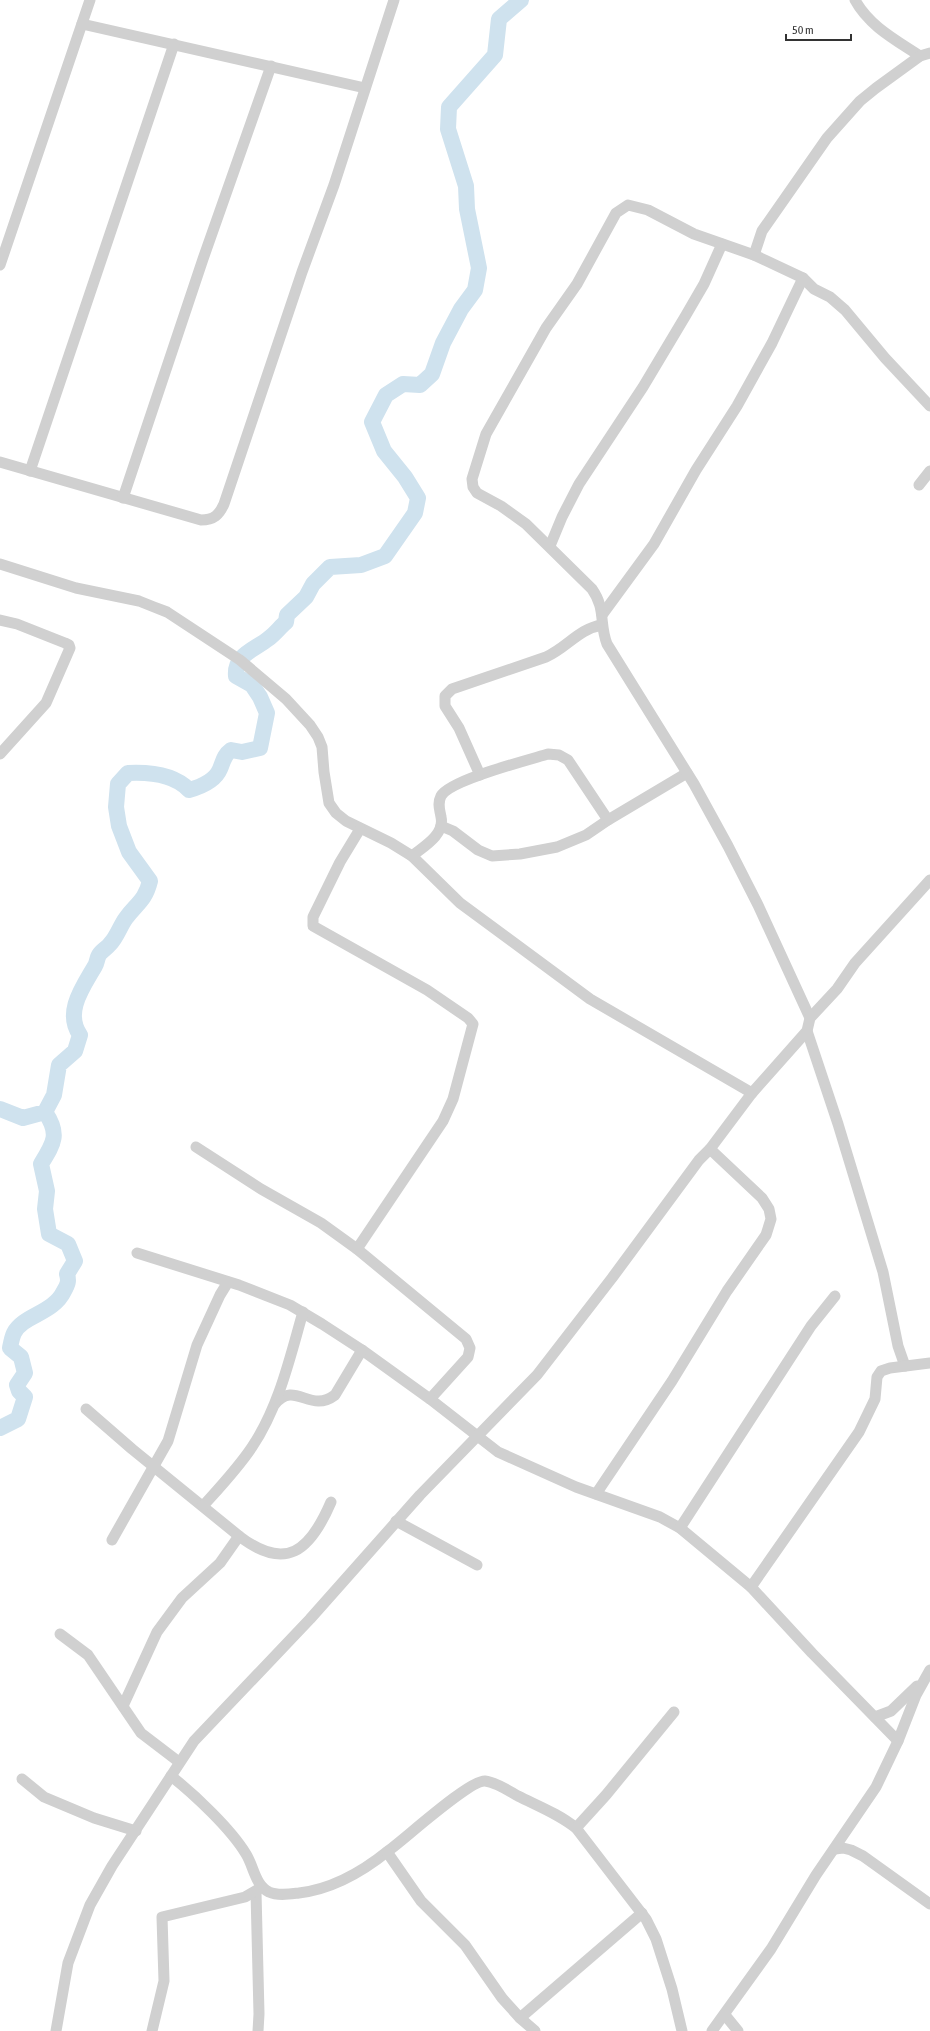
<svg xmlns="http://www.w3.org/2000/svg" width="930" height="2031" font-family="'Asap Condensed',sans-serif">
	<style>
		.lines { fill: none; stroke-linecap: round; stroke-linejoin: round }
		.river { stroke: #cfe2ee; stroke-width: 16 }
		.minor { stroke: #d0d0d0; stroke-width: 11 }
	</style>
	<rect width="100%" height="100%" fill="#fff"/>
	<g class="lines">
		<!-- river -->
		<g class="river">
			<path d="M0,1109l23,9 22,-6 9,-17 5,-30 16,-14 5,-16c-16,-23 3,-48 15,-69 2,-3 2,-8 4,-11 2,-4 8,-7 11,-11 7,-7 10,-18 16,-26 11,-15 19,-17 24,-37l-21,-29 -10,-26 -3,-19 2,-23 10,-11c21,-1 46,1 61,17 11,-3 26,-9 31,-21 3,-7 4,-14 11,-19l11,2 18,-4 7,-35 -7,-16 -8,-12 -16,-9c-2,-21 18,-26 32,-37 7,-5 12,-12 18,-17l1,-7 19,-18 7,-13 17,-17 31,-2 24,-9 30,-43 3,-15 -13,-21 -21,-26 -12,-29 14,-27 17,-11 17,1 12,-11 11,-31 18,-34 14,-19 4,-22 -12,-59 -1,-23 -18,-57 1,-22 46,-52 4,-36 22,-19"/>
			<path d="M0,1428l18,-9 7,-22 -6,-6 -2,-6 8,-12 -4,-16 -11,-9c1,-5 2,-11 4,-15 9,-18 39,-19 50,-42 4,-7 5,-10 3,-17l8,-13 -7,-17 -19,-10 -4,-25 2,-18 -6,-27c13,-21 19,-30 4,-52"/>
		</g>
		<!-- minor -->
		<g class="minor">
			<path d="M855,0c14,26 41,40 65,56"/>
			<polyline points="82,24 365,88"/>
			<polyline points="754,255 762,231 827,138 860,101 876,88 920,56 930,53"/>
			<polyline points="0,265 90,0"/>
			<path d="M0,462l201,58c13,0 18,-5 23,-16l78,-232 32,-87 60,-185"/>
			<polyline points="30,471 174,44"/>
			<polyline points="919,485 930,471"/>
			<polyline points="123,498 203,259 271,66"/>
			<polyline points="550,546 562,517 579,484 643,387 686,315 704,284 722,244"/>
			<polyline points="0,564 76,588 139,601 154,607 167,612 240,660 286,699 310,725 318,737 322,747 324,772 329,803 336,813 346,821 391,843 412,856 460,903 590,999 752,1093"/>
			<polyline points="602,615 654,544 696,470 737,406 772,343 803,278"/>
			<polyline points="0,620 17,624 65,643 69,645 70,648 46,703 0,754"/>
			<path d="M480,775l-21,-47 -14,-22v-10l7,-7 94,-32c22,-10 32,-28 56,-32"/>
			<polyline points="441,826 453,831 478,850 492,856 520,854 557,847 586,835 608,820 687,773"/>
			<path d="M412,856c11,-9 33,-21 29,-39 -1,-7 -4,-13 0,-21 9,-16 87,-36 107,-42l11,1 9,5 40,60"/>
			<path d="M810,1018l-52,-113 -30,-59 -34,-62 -87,-140c-8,-21 -1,-35 -15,-55l-66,-65 -25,-18 -24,-13 -4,-6 -1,-8 14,-45 60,-106 31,-44 39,-71 12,-8 20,5 46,24 60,21 49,23 11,11 16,8 15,13 40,48 45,48"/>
			<polyline points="807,1031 838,1124 883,1272 898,1346 905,1366"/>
			<polyline points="196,1147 261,1189 321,1223 357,1249 466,1339 470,1348 468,1357 430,1399"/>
			<polyline points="357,1249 443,1121 453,1099 473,1024 468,1018 427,990 313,926 313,917 340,862 360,829"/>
			<polyline points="137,1253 239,1285 290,1305 322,1324 362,1350 430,1399 498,1452 576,1487 660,1517 680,1528 751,1587 812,1653 898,1741"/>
			<path d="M275,1404c20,-24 35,10 60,-9l27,-45"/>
			<path d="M86,1409l46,40 107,87c47,36 71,15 92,-34"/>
			<polyline points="596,1494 672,1381 727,1291 766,1235 771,1219 769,1209 762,1198 710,1149"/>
			<path d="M203,1506c17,-19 35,-38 49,-59 27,-40 38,-90 51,-135"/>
			<polyline points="396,1521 477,1565"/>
			<polyline points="680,1528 811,1326 835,1296"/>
			<polyline points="112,1540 168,1441 197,1345 220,1295 228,1282"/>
			<polyline points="751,1587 859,1432 875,1399 877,1377 881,1371 890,1368 930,1363"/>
			<polyline points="60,1634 88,1655 141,1733 179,1762"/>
			<polyline points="123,1706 157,1632 182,1598 220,1563 239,1536"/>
			<polyline points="875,1717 891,1711 917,1686"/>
			<path d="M171,1776c24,19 60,53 75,78 8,13 9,31 23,38 9,4 21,2 30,1 34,-4 63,-21 89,-42 17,-12 81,-71 97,-70 11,1 24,10 33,15 20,10 41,18 58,32l70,91 10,20 16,50 10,42"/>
			<polyline points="22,1779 44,1797 94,1818 136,1831"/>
			<polyline points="576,1828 606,1795 674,1712"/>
			<polyline points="835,1849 843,1848 851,1850 863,1856 930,1904"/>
			<polyline points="387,1852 421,1901 465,1945 502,1998 520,2018 535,2031"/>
			<polyline points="256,1892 259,2014 258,2031"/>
			<polyline points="725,2015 738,2031"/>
			<polyline points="520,2018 642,1913"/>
			<polyline points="56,2031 68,1963 90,1905 112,1866 194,1741 310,1619 420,1495 537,1375 612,1278 699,1160 710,1149 752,1093 807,1031 810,1018 837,989 855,963 930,880"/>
			<polyline points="152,2031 164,1981 162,1917 245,1897 262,1887"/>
			<polyline points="712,2031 771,1949 816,1875 876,1787 898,1741 916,1695 930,1670"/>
		</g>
	</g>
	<!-- scale -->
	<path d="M786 34v6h65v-6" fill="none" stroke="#333333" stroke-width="2"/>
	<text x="792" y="34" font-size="12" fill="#333333" stroke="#ffffff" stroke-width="3" paint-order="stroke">50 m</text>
</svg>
